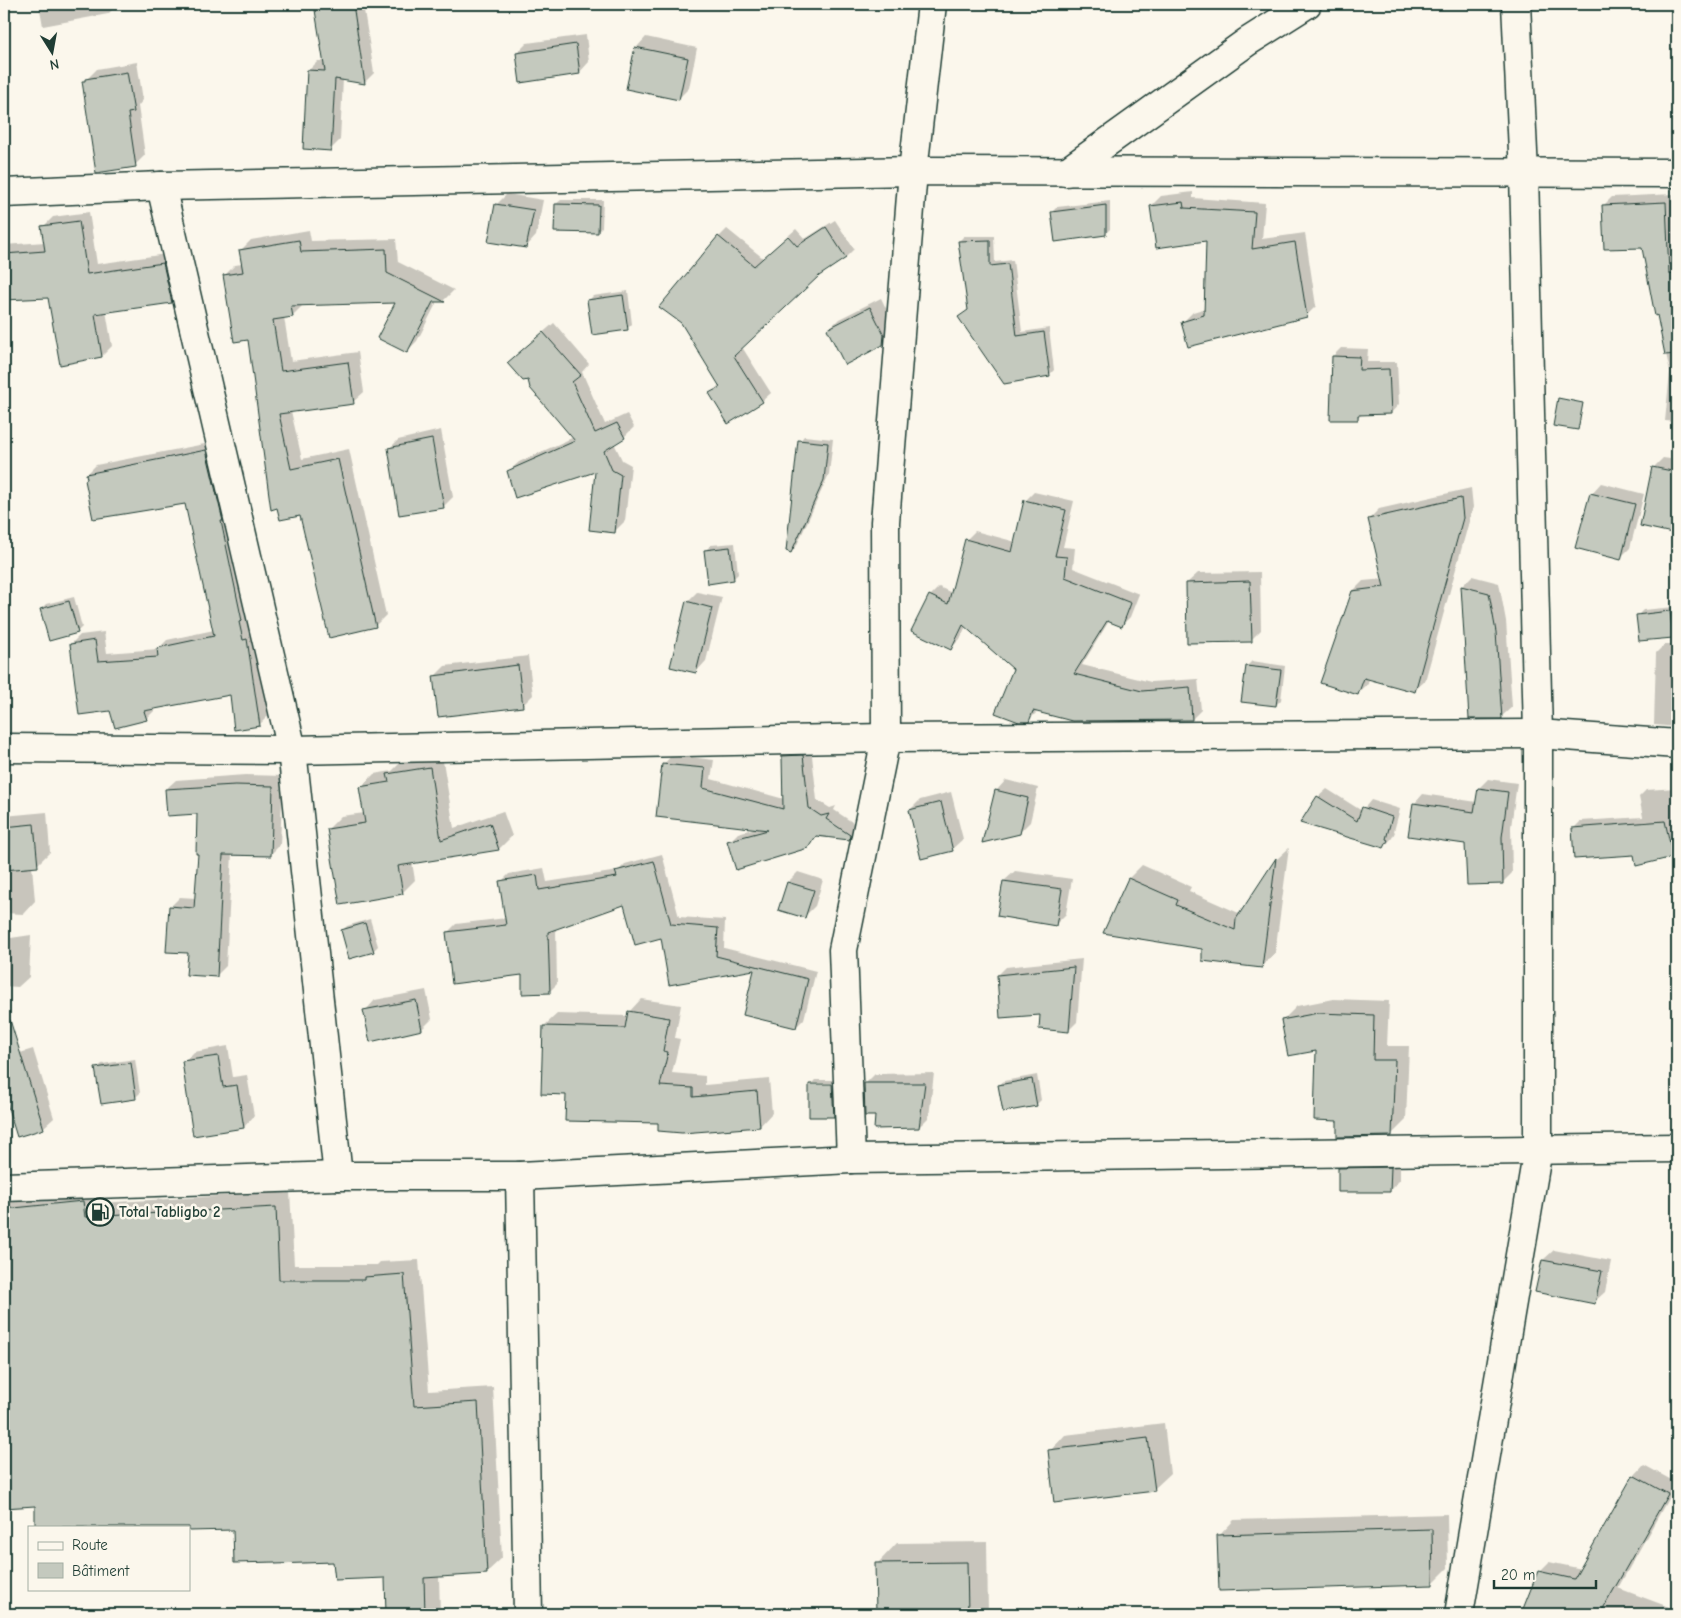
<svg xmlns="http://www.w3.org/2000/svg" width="1681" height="1618" font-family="'Comic Neue',sans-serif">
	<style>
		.shadow { fill: #0003 }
		.building { fill: #c4c9be; stroke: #1f3d34 }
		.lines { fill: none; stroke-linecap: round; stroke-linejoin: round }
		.minor-casing { stroke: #1f3d34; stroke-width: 31 }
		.secondary-casing { stroke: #1f3d34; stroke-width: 31 }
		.minor { stroke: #fbf7ec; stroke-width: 28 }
		.secondary { stroke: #fbf7ec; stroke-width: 28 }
		.labels { text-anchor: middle; stroke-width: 5; stroke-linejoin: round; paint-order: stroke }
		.poi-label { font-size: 15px; font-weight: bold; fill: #1f3d34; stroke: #fbf7ec; text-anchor: start }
	</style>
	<rect width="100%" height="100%" fill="#fbf7ec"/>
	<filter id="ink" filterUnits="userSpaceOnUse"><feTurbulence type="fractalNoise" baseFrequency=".02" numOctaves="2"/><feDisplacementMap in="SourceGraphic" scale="10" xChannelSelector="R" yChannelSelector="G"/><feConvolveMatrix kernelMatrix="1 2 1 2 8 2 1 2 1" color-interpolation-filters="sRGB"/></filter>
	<g filter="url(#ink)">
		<!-- shadow -->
		<g class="shadow">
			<polygon points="39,4 118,4 108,14 43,26"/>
			<polygon points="316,4 363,4 374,73 365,82 343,79 340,140 331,149 308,71 318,61 324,61"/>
			<polygon points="586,35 589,62 579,73 517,53 527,43"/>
			<polygon points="646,37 697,48 689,88 679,98 636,48"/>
			<polygon points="137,62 143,100 138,106 145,155 135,165 84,82 97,69"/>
			<polygon points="1193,192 1193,198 1265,203 1262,239 1305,233 1316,306 1306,316 1183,322 1193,312 1206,308 1207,239 1151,206 1161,196"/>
			<polygon points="507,194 543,200 536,236 526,247 497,204"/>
			<polygon points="1674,194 1675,207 1677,207 1677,422 1665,421 1670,372 1643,246 1604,205 1612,197"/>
			<polygon points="561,200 603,200 602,227 597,232 556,204"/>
			<polygon points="1110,201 1110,229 1105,234 1052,212 1057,207"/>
			<polygon points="89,212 97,264 173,253 182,292 172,302 106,311 112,346 102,356 49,297 4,299 4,245 45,242 43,227 53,217"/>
			<polygon points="835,220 854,249 846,257 818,276 742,347 771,393 762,401 729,422 711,394 719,385 719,237 727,229 763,258 796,229 805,239"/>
			<polygon points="309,230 311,241 396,239 398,262 454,290 444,300 438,300 417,341 407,351 397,302 303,305 292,316 284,317 291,361 358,352 364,392 353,402 291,411 302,459 349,449 386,615 375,626 301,514 249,338 224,276 235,265 242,264 240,251 251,240"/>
			<polygon points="964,236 994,236 995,262 1013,260 1022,332 1049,328 1054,370 1049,375 959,318 969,309 959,241"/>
			<polygon points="628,291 632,324 628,328 588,301 593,296"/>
			<polygon points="881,298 894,325 893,333 883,344 829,329 839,319"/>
			<polygon points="554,323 589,364 582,372 605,424 627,414 634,427 624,437 614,443 622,460 631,465 625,521 615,531 596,470 509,471 519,462 574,437 519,353"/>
			<polygon points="1341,348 1368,349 1367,362 1397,362 1399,404 1391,413 1362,414 1357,419 1333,356"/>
			<polygon points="441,430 453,497 443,507 389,449 398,440"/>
			<polygon points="804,436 833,439 829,474 796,547 791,552 800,441"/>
			<polygon points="215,442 255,631 268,716 259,725 231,694 155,708 155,710 146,719 111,709 71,644 80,635 104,632 107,653 158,649 167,640 214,630 186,503 88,478 87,474 96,465"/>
			<polygon points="1663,458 1677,460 1677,533 1641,525 1653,468"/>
			<polygon points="1601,483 1644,494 1630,548 1620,558 1591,494"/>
			<polygon points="1471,488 1473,507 1425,681 1414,691 1369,678 1368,684 1357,694 1353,591 1363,581 1384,579 1369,519 1379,509"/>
			<polygon points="1034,492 1074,501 1063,547 1075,548 1073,568 1139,594 1130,617 1121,626 1109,621 1082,665 1151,682 1198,679 1201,710 1192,719 1038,711 1029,720 1014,669 966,626 960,639 951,648 930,596 939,587 952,593 966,540 975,531 1016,542 1025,501"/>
			<polygon points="735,543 738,574 733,579 706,550 711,545"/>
			<polygon points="1260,572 1261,630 1251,640 1187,583 1198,573"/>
			<polygon points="1472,576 1499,583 1506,621 1512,707 1501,717 1470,718 1462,586"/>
			<polygon points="697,592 722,597 706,661 696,672 687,602"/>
			<polygon points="74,597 82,627 77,632 41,609 46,604"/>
			<polygon points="1675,607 1677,632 1672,637 1638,615 1643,610"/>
			<polygon points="1665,644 1677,644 1677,727 1654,725 1656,653"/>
			<polygon points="528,656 533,695 523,705 439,716 434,677 445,666"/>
			<polygon points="1252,661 1285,666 1281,700 1276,705 1247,666"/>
			<polygon points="811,747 817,800 830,808 836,806 834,810 858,826 858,830 849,838 818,835 808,847 729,842 738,833 756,828 664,764 672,755 714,760 711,779 784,799 783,756 792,748"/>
			<polygon points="442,755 454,828 503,811 512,836 499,849 412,862 415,880 402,893 328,829 341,816 365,813 361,787 374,774 392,771 402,761"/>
			<polygon points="245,775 283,776 280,845 270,855 232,854 226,966 216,976 189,952 170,907 180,897 196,898 200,853 198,812 166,789 176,780"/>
			<polygon points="1488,779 1517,783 1511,827 1512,873 1503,882 1466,843 1414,804 1423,794 1477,802 1479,788"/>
			<polygon points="1006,780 1038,788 1030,822 1019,833 996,791"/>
			<polygon points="1677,788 1677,855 1637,865 1635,854 1573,829 1581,821 1643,817 1639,797 1646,790"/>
			<polygon points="1327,789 1362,811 1371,800 1400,809 1394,831 1395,832 1392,838 1384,847 1318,797"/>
			<polygon points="951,792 963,839 952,849 910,810 920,800"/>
			<polygon points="47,812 50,852 37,865 32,866 35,901 23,914 4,913 4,816"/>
			<polygon points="1289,848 1275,953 1261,967 1204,948 1129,878 1142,865 1191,887 1189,891 1241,914 1277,859"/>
			<polygon points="662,854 679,917 725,920 724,948 816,971 804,1019 796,1027 756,969 670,983 662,936 625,903 556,928 557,984 549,992 523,974 448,932 456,924 506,918 501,882 509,874 544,868 547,882 618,871 625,864"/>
			<polygon points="1015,871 1072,879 1066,914 1056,924 999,915 1004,881"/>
			<polygon points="798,872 823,880 815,906 805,916 788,882"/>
			<polygon points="370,919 378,946 373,951 342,931 347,926"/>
			<polygon points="31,935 29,977 18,987 4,986 4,939"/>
			<polygon points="1082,959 1077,1022 1068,1031 998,975 1006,967"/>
			<polygon points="426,990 432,1019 422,1029 365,1011 375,1000"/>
			<polygon points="641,999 681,1005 675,1038 680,1039 672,1073 705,1076 705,1085 769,1079 772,1113 760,1126 660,1122 567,1093 544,1026 557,1014 628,1016 629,1012"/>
			<polygon points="1333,999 1389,1001 1387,1046 1409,1046 1406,1120 1391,1135 1338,1120 1317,1049 1283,1020 1297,1006"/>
			<polygon points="228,1046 233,1077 247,1075 254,1116 244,1127 184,1062 194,1052"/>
			<polygon points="33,1049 54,1118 43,1128 18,1136 4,1091 4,1060 7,1057"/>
			<polygon points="135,1059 140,1093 135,1098 97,1068 102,1064"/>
			<polygon points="934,1073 929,1117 919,1127 877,1115 865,1084 875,1074"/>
			<polygon points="1037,1075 1041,1100 1037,1104 999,1085 1004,1081"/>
			<polygon points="815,1080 837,1080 837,1083 813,1083 813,1085 837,1085 838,1111 833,1115 810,1085"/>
			<polygon points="1349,1158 1400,1158 1400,1180 1389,1191 1339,1169"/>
			<polygon points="98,1187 100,1203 290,1192 294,1265 377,1265 380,1262 419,1260 429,1391 493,1387 502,1558 486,1573 439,1576 440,1614 387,1614 386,1577 334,1561 276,1560 234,1528 189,1530 189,1527 36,1505 4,1507 4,1196"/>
			<polygon points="1554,1250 1611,1261 1605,1292 1594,1302 1543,1260"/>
			<polygon points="1164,1423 1170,1474 1154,1489 1050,1451 1065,1435"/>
			<polygon points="1644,1465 1677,1483 1618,1588 1669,1607 1666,1614 1523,1614 1539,1572 1549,1562 1582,1569 1634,1476"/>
			<polygon points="1447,1514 1448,1568 1432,1584 1219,1536 1234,1520"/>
			<polygon points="987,1542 988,1614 877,1614 877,1564 897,1543"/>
		</g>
		<!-- building -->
		<g class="building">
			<polygon points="314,4 353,4 365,84 335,79 331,151 303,149 307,70 325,71"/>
			<polygon points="576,44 580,74 520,83 516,53"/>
			<polygon points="635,47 688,58 679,100 626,89"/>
			<polygon points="127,72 134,112 128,113 136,167 96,173 82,81 85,81 85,79"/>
			<polygon points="1183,202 1184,208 1255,212 1252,249 1295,242 1307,317 1188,347 1181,322 1204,315 1206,241 1156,248 1150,206"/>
			<polygon points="1666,202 1669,274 1677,273 1677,354 1665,355 1657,315 1655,316 1642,248 1604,249 1602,205"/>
			<polygon points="495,204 534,210 526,248 488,242"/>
			<polygon points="555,204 599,205 598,233 554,232"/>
			<polygon points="1106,205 1106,235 1055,242 1051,212"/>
			<polygon points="79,221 87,274 163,263 172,303 95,314 102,357 60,365 48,298 4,300 4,254 45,251 41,226"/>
			<polygon points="826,227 846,258 819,276 734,356 763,402 728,424 709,393 720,387 681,323 659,307 718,236 754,266 788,236 797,246"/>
			<polygon points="299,240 301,252 386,249 387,273 445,302 433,302 407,353 377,338 395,303 291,306 293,317 273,320 281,371 348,362 354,404 279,414 291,469 338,459 376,627 329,638 300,516 280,520 277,508 271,510 248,340 234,342 223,275 243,272 239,250"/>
			<polygon points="990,240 990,266 1008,264 1017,336 1044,332 1050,376 1004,384 958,317 968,310 958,241"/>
			<polygon points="623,295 628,330 592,335 587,300"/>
			<polygon points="870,307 884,335 883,345 845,365 827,329"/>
			<polygon points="543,332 581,375 572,382 595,433 617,423 625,438 604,451 612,470 621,475 615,533 589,530 595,472 515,498 507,471 575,441 530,388 528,380 523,381 507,363"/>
			<polygon points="1332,356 1360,357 1359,370 1389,369 1391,414 1358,415 1358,420 1330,420"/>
			<polygon points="1558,398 1583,403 1578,430 1553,426"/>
			<polygon points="432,439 444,508 399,515 388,448"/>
			<polygon points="798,440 828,443 824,480 791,553 786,551"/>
			<polygon points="206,450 223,521 221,521 242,621 239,622 243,640 247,639 260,726 234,730 230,695 144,711 147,720 115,728 110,711 79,715 70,644 95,640 98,661 158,657 157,648 214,636 185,504 93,519 85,480 87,479 86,474"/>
			<polygon points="1652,467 1677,472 1677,534 1640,526"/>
			<polygon points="1590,493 1635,504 1621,560 1575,548"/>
			<polygon points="1461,498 1463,518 1415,692 1364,678 1358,695 1320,683 1352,591 1384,587 1368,519"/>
			<polygon points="1024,500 1066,510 1055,556 1067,557 1065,577 1131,603 1122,627 1107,621 1074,674 1142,691 1190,687 1192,720 1072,721 1033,711 1029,722 1019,722 995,713 1013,669 963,625 951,650 911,631 929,595 948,604 965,539 1012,552"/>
			<polygon points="730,547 734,580 708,584 704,550"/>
			<polygon points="1250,581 1252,642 1187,643 1186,583"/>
			<polygon points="1461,586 1489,593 1496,632 1502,719 1469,719"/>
			<polygon points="69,601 78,633 49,641 40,609"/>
			<polygon points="686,601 712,608 696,673 670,667"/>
			<polygon points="1670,611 1673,638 1639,641 1636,615"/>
			<polygon points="518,665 523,707 438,717 433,676"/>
			<polygon points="1246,666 1281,670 1276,706 1241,702"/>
			<polygon points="803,755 809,808 821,816 829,814 826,819 850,835 849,840 816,836 808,848 736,870 727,841 768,830 656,817 662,764 705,768 703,788 783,809 782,756"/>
			<polygon points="430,767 441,840 490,823 499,850 398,866 403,894 340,905 327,829 365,823 359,787 389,782 387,774"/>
			<polygon points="235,785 273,786 271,856 223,855 217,977 186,975 188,953 166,952 169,906 194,908 198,854 196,854 197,814 167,816 165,789"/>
			<polygon points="1478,788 1508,792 1502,837 1503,884 1467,885 1465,844 1408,836 1413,803 1474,812"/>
			<polygon points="995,790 1028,798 1020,834 982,843"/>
			<polygon points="1317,796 1357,821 1362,807 1392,817 1386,839 1388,840 1384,848 1300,823"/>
			<polygon points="941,802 953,851 921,859 909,810"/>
			<polygon points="1665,821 1673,857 1636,866 1634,855 1574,859 1572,828"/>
			<polygon points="34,824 38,867 4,870 4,827"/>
			<polygon points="1276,858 1262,968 1202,961 1202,949 1103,933 1128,878 1178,900 1176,905 1235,930 1236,919"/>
			<polygon points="654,861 671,924 718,928 716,956 808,979 796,1028 743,1015 754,970 669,985 661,938 635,945 624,905 548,932 550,993 522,994 522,975 452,984 446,932 506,925 499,881 537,875 539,890 617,877 615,871"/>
			<polygon points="1003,881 1062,889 1056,926 997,916"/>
			<polygon points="787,882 814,890 805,918 778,910"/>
			<polygon points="365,923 374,952 349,959 341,930"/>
			<polygon points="1074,967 1069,1032 1039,1029 1040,1015 1000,1018 997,975"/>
			<polygon points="416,1000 422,1030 370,1042 363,1010"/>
			<polygon points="628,1011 669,1018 663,1051 668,1052 660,1086 693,1088 693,1097 757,1091 760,1127 682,1133 658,1131 658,1123 565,1121 566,1095 541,1094 543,1026 625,1028"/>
			<polygon points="1318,1013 1374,1015 1373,1060 1395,1060 1392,1136 1337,1137 1337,1121 1314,1120 1316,1051 1288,1056 1281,1020"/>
			<polygon points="10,1020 44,1129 17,1137 4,1095 4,1021"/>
			<polygon points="218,1056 223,1087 237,1085 244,1128 193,1136 182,1061"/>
			<polygon points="131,1063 136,1099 101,1104 95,1068"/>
			<polygon points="1032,1079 1037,1106 1003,1112 998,1085"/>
			<polygon points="864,1083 925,1083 919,1128 874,1129 875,1116 865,1116"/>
			<polygon points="809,1084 832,1084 834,1117 809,1117"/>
			<polygon points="1391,1167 1390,1192 1338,1192 1338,1168"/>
			<polygon points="83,1201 85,1217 276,1207 279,1280 364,1280 364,1277 404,1274 414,1406 478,1402 487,1574 424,1578 425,1614 386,1614 385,1578 335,1580 333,1562 275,1564 275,1562 234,1563 233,1530 189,1531 189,1527 35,1527 35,1506 4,1508 4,1209"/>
			<polygon points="1542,1260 1602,1271 1595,1304 1535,1292"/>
			<polygon points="1148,1438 1155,1491 1054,1503 1048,1450"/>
			<polygon points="1633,1475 1668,1494 1600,1614 1521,1614 1538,1571 1574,1579"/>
			<polygon points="1432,1529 1433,1585 1219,1591 1217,1535"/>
			<polygon points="967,1562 968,1614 876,1614 875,1563"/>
		</g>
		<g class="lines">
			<!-- minor casing -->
			<g class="minor-casing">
				<g id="minor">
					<polyline points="1066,172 1247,42 1307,4"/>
					<polyline points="161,186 292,750 338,1176"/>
					<polyline points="4,193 161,186 913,171 1677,173"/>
					<polyline points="4,748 292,750 886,738 1538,734 1677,744"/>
					<polyline points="851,1159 843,950 886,738 885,522 913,171 932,4"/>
					<polyline points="520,1176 528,1614"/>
					<polyline points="1459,1614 1538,1149 1538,734 1524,173 1516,4"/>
				</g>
			</g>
			<!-- secondary casing -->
			<g class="secondary-casing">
				<polyline id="secondary" points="4,1187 338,1176 520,1176 851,1159 1677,1148"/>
			</g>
			<!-- minor -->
			<use href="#minor" class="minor"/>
			<!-- secondary -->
			<use href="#secondary" class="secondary"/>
		</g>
	</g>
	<!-- icons -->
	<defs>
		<g id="fuel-ring" transform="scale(1.4375)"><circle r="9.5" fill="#fbf7ec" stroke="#1f3d34" stroke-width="1.5"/><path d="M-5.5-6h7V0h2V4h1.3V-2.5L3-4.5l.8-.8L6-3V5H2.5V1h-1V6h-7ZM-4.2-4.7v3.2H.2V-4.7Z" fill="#1f3d34"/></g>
	</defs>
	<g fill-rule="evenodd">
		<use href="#fuel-ring" x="100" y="1212"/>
	</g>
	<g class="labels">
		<!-- poi labels -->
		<g class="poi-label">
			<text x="119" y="1217">Total Tabligbo 2</text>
		</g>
	</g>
	<!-- margin -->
	<rect width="1681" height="1618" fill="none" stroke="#fbf7ec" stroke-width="20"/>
	<rect x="10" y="10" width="1661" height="1598" fill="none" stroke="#1f3d34" stroke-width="2" filter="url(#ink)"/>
	<!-- legend -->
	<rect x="28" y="1526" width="162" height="65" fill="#fbf7ec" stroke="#a3ada2"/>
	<rect x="38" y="1542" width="25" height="8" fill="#fbf7ec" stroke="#a3ada2"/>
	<text x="72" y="1550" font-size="15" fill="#1f3d34">Route</text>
	<rect x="38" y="1563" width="25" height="15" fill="#c4c9be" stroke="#a3ada2"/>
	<text x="72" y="1576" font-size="15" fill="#1f3d34">Bâtiment</text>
	<!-- north arrow -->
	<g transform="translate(52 52) rotate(169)" stroke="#fbf7ec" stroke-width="4" paint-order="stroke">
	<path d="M0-4L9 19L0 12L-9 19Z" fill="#1f3d34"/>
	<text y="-8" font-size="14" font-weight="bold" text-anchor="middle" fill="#1f3d34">N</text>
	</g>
	<!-- scale -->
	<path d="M1494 1580v8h102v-8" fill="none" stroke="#1f3d34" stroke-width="2.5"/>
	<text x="1501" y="1580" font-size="15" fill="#1f3d34" stroke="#fbf7ec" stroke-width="4" paint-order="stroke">20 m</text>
</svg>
